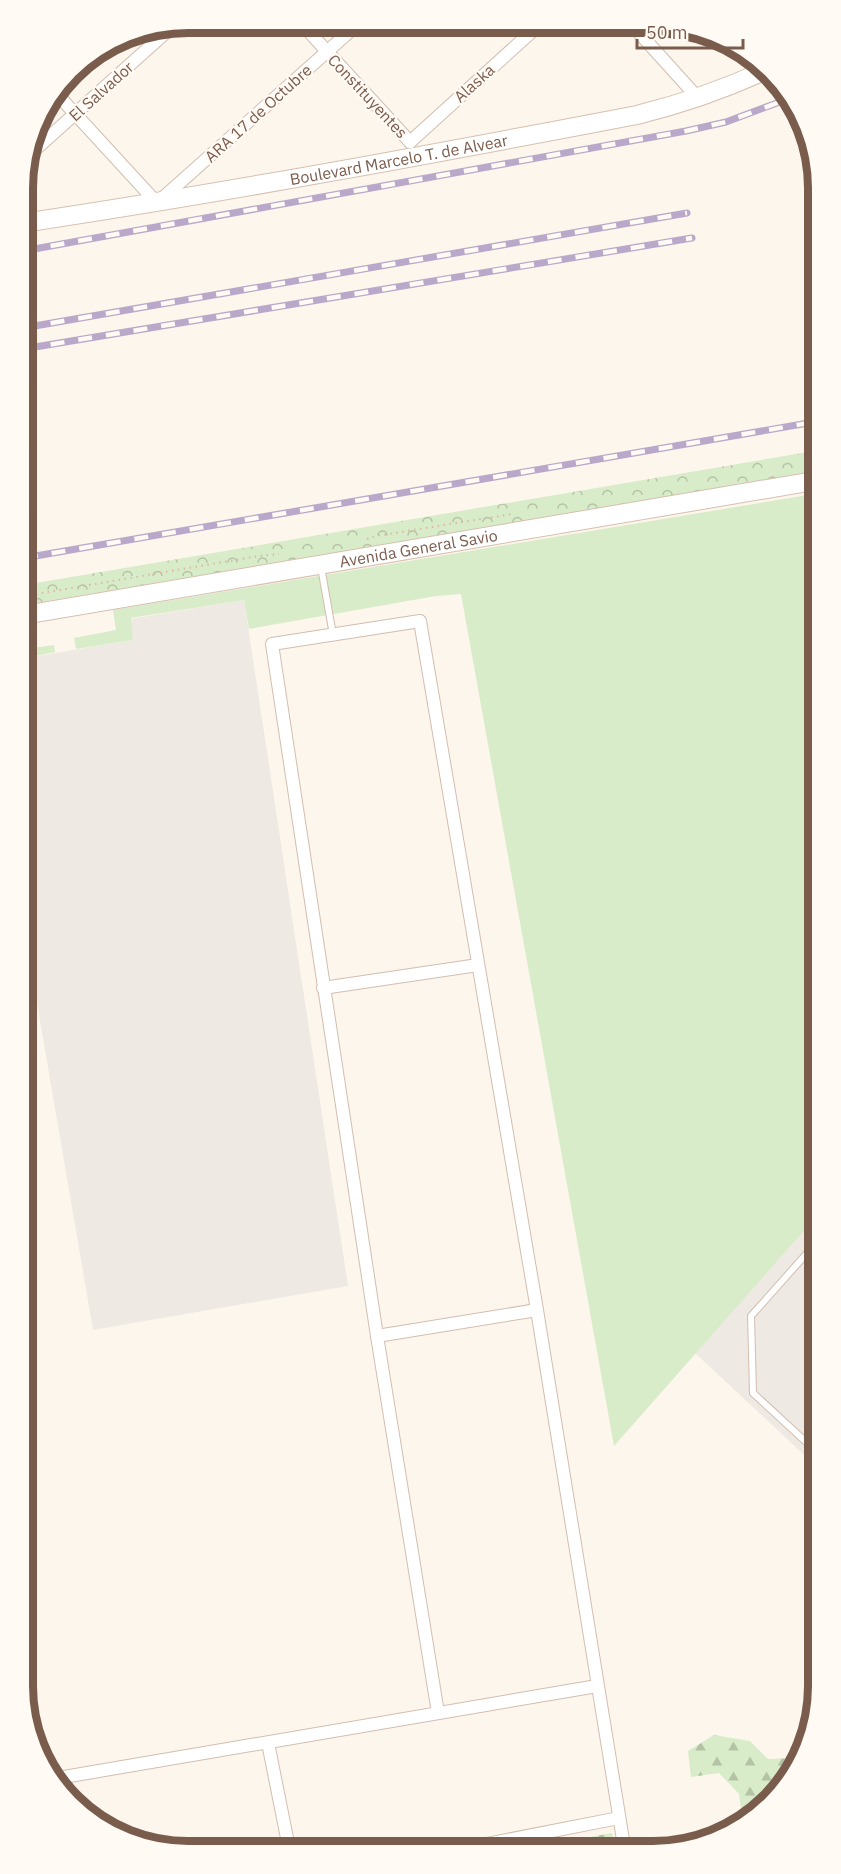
<svg xmlns="http://www.w3.org/2000/svg" width="841" height="1874" font-family="'IBM Plex Sans',sans-serif">
	<style>
		.industrial { fill: #efe9e4 }
		.grass { fill: #d8ecc9 }
		.forest { fill: url(#forest-firs) }
		.park { fill: url(#park-crowns) }
		.lines { fill: none; stroke-linecap: round; stroke-linejoin: round }
		.lane-casing { stroke: #d1beb0; stroke-width: 8 }
		.street-casing { stroke: #d1beb0; stroke-width: 14 }
		.secondary-casing { stroke: #d6c0b0; stroke-width: 20 }
		.path { stroke: #d9b8a5; stroke-width: 2; stroke-dasharray: 1.5 4.5; stroke-linecap: butt }
		.lane { stroke: #fff; stroke-width: 6 }
		.street { stroke: #fff; stroke-width: 12 }
		.secondary { stroke: #fff; stroke-width: 18 }
		.rail-casing { stroke: #b9a8c9; stroke-width: 7 }
		.rail { stroke: #fffaf3; stroke-width: 4.5; stroke-dasharray: 14; stroke-linecap: butt }
		.labels { text-anchor: middle; stroke-width: 4.5; stroke-linejoin: round; paint-order: stroke }
		.street-label { font-size: 16px; fill: #7a5c4d; stroke: #fffaf3 }
		.rim { fill: none; stroke: #7a5c4d; stroke-width: 8 }
	</style>
	<defs>
		<pattern id="forest-firs" width="22" height="20" patternUnits="userSpaceOnUse" patternTransform="scale(1.5)"><rect width="22" height="20" fill="#d8ecc9"/><path d="M5 1l3.5 6h-7zM16 11l3.5 6h-7z" fill="#b4c2a5"/></pattern>
		<pattern id="park-crowns" width="20" height="18" patternUnits="userSpaceOnUse" patternTransform="scale(1.5)"><rect width="20" height="18" fill="#d8ecc9"/><path d="M2 6a3 3 0 1 1 6 0M12 15a3 3 0 1 1 6 0" fill="none" stroke="#b4c2a5"/></pattern>
	</defs>
	<rect width="100%" height="100%" fill="#fdf6ec"/>
	<!-- industrial -->
	<g class="industrial">
		<polygon points="244,600 348,1286 93,1330 26,939 25,658 133,640 130,619"/>
		<polygon points="816,1216 817,1467 695,1353"/>
	</g>
	<!-- grass -->
	<g class="grass">
		<polygon points="814,494 816,1217 614,1446 461,594 436,596 249,629 244,600 131,618 133,640 76,649 74,638 116,630 113,610"/>
		<polygon points="24,635 33,648 54,645 55,652 25,658"/>
	</g>
	<!-- forest -->
	<g class="forest">
		<polygon points="714,1735 750,1741 768,1759 795,1758 784,1787 743,1824 739,1794 719,1773 691,1777 688,1751"/>
		<polygon points="612,1833 614,1846 533,1847"/>
	</g>
	<!-- park -->
	<polygon class="park" points="814,451 814,472 24,605 24,585"/>
	<g class="lines">
		<!-- lane casing -->
		<g class="lane-casing">
			<g id="lane">
				<polyline points="321,567 333,635"/>
				<polyline points="817,1242 751,1316 753,1393 817,1452"/>
			</g>
		</g>
		<!-- street casing -->
		<g class="street-casing">
			<g id="street">
				<polyline points="301,23 410,142"/>
				<polyline points="632,25 698,98"/>
				<polyline points="56,93 157,203 358,24"/>
				<polyline points="410,142 539,25"/>
				<polyline points="28,156 173,26"/>
				<polyline points="323,988 478,965"/>
				<polyline points="377,1336 537,1310"/>
				<polyline points="438,1713 377,1336 272,644 420,621 537,1310 624,1846"/>
				<polyline points="268,1743 289,1848"/>
				<polyline points="58,1778 597,1686"/>
				<polyline points="471,1847 619,1818"/>
			</g>
		</g>
		<!-- secondary casing -->
		<g class="secondary-casing">
			<g id="secondary">
				<path id="s1" d="M23,223c206,-31 410,-69 614,-108 44,-11 88,-26 129,-45"/>
				<path id="s2" d="M24,615l790,-134"/>
			</g>
		</g>
		<!-- path -->
		<g class="path">
			<polyline points="367,539 376,536 512,514"/>
			<polyline points="24,596 259,556 279,554"/>
		</g>
		<!-- lane -->
		<use href="#lane" class="lane"/>
		<!-- street -->
		<use href="#street" class="street"/>
		<!-- secondary -->
		<use href="#secondary" class="secondary"/>
		<!-- rail casing -->
		<g class="rail-casing">
			<g id="rail">
				<polyline points="23,251 686,131 726,122 785,100"/>
				<polyline points="23,328 687,213"/>
				<polyline points="23,349 692,238"/>
				<polyline points="24,558 814,422"/>
			</g>
		</g>
		<!-- rail -->
		<use href="#rail" class="rail"/>
	</g>
	<g class="labels">
		<!-- street labels -->
		<g class="street-label">
			<text transform="translate(474 83) rotate(-42)" y="6">Alaska</text>
			<text transform="translate(101 91) rotate(-42)" y="6">El Salvador</text>
			<text transform="translate(368 96) rotate(47)" y="6">Constituyentes</text>
			<text transform="translate(258 113) rotate(-42)" y="6">ARA 17 de Octubre</text>
			<text dy="6" stroke="none"><textPath href="#s1" startOffset="381">Boulevard Marcelo T. de Alvear</textPath></text>
			<text dy="6" stroke="none"><textPath href="#s2" startOffset="400">Avenida General Savio</textPath></text>
		</g>
	</g>
	<!-- crop -->
	<path d="M0 0H841V1874H0ZM188 33H653A155 155 0 0 1 808 188V1686A155 155 0 0 1 653 1841H188A155 155 0 0 1 33 1686V188A155 155 0 0 1 188 33Z" fill="#fffaf3" fill-rule="evenodd"/>
	<path class="rim" d="M188 33H653A155 155 0 0 1 808 188V1686A155 155 0 0 1 653 1841H188A155 155 0 0 1 33 1686V188A155 155 0 0 1 188 33Z"/>
	<!-- scale -->
	<path d="M637 39v9h106v-9" fill="none" stroke="#7a5c4d" stroke-width="3"/>
	<text x="646" y="39" font-size="18" fill="#7a5c4d" stroke="#fffaf3" stroke-width="4.5" paint-order="stroke">50 m</text>
</svg>
